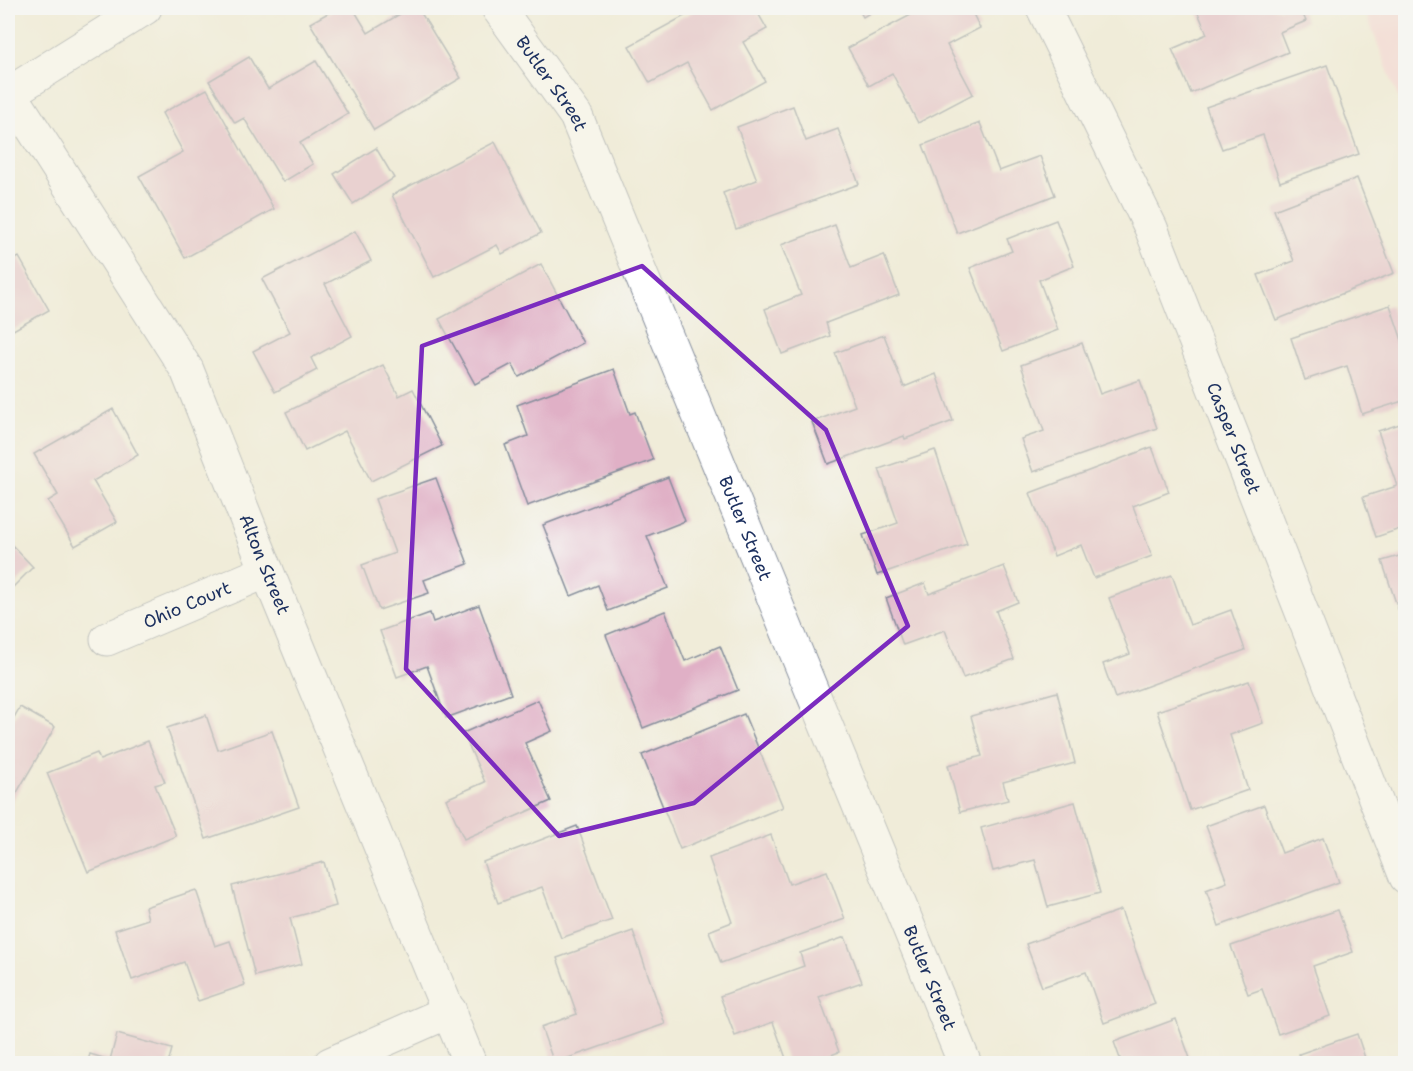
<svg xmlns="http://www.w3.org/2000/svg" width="1413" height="1071" font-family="'Shantell Sans',sans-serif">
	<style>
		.built { fill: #f6cfd5 }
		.building { fill: #e0b0c6 }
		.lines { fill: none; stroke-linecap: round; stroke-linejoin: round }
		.minor-casing { stroke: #868e9c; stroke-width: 35 }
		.minor { stroke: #fff; stroke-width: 33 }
		.marked { fill: none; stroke: #7b2cbf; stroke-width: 4.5; stroke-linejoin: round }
		.labels { text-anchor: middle; stroke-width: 6; stroke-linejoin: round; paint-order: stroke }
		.street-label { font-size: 18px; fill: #1b2f5e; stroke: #f6f6f2 }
	</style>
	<rect width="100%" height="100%" fill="#f6f6f2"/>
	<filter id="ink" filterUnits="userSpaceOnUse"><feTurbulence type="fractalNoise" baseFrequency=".0167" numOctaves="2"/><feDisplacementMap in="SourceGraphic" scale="12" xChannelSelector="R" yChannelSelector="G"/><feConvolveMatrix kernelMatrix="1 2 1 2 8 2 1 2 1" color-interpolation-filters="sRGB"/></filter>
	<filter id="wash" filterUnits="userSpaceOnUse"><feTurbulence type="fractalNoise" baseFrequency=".008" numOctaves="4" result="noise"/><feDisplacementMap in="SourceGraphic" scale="24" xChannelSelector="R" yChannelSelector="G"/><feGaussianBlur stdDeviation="1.35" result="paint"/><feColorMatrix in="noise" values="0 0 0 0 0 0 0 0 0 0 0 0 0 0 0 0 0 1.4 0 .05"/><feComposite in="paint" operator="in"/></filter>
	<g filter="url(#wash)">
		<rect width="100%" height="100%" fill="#f0ecd9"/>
		<!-- built -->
		<polygon class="built" points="1364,8 1405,8 1405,116"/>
		<g id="blocks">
			<!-- building -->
			<g class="building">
				<polygon points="337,8 353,8 368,33 410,8 418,8 461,78 374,130 310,23"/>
				<polygon points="699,8 755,8 767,29 743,42 765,81 713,110 687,63 650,83 629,46"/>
				<polygon points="858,8 878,8 863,17"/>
				<polygon points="924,8 970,8 980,28 947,45 973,94 918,123 892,73 869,86 848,48"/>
				<polygon points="1196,8 1300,8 1306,21 1280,32 1288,52 1191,93 1172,49 1207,34"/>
				<polygon points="249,57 268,89 316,61 348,114 300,143 313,164 283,182 244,118 235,123 209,81"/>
				<polygon points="1327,65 1359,154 1280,182 1263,135 1222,149 1206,107"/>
				<polygon points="207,89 274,209 185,258 139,176 183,152 162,113"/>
				<polygon points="793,106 806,141 838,129 859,184 736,229 723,193 757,180 737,127"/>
				<polygon points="980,123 999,171 1040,156 1055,195 957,233 923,145"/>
				<polygon points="495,142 541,233 502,254 497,245 434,277 392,195"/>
				<polygon points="376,148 394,178 353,204 334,174"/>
				<polygon points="1357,178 1394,273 1276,320 1258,275 1294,261 1274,210"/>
				<polygon points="1056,220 1074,266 1039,280 1058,330 1003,351 970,268 1012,251 1007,239"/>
				<polygon points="835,225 851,268 884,255 899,295 826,323 830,336 782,354 765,309 801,295 781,245"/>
				<polygon points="355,231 371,261 325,284 352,336 311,358 317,370 275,392 253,351 290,332 262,279"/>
				<polygon points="19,257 49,310 8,333 8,263"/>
				<polygon points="541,264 583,343 519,377 512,364 475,384 439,319"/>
				<polygon points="1390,305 1406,352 1406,400 1362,414 1347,366 1305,380 1291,338"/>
				<polygon points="884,335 904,387 936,374 953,421 905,439 904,436 828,464 812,422 855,406 835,353"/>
				<polygon points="1082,343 1100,394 1140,380 1157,428 1033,472 1021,439 1044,431 1021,365"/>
				<polygon points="383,365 399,396 413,389 442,446 371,481 345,431 305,451 286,412"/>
				<polygon points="614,369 630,414 635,412 653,460 527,506 505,445 528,436 517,405"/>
				<polygon points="113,409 138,455 93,481 117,522 75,546 48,501 58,495 34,454"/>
				<polygon points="1406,422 1406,527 1376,537 1363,497 1397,486 1378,431"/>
				<polygon points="1152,447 1169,492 1133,506 1152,556 1094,578 1081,545 1054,556 1030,493"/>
				<polygon points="935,450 967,544 877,575 863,535 898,523 879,469"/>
				<polygon points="668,477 685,521 647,536 668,588 608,611 598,585 571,596 543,525"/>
				<polygon points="436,478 468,564 424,580 429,593 379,610 362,565 395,553 375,499"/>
				<polygon points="8,541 33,567 8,592"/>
				<polygon points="1406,554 1406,606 1398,609 1382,561"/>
				<polygon points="1004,566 1018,602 996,611 1014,659 963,678 945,630 903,645 886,598 925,583 929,594"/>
				<polygon points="1172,575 1190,625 1231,610 1245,650 1115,698 1103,664 1130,654 1109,598"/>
				<polygon points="479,605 511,694 446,718 427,666 397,677 380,631 430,613 433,622"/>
				<polygon points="665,611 685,661 720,646 738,690 643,728 606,635"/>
				<polygon points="1249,681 1263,723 1230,735 1248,790 1190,810 1157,711"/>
				<polygon points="1057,692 1075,763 1003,782 1008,800 960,812 948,765 982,756 971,716"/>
				<polygon points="538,700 552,731 525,743 551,801 464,839 446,799 485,782 463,733"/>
				<polygon points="20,707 55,727 8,808 8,728"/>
				<polygon points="744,714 783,807 680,849 642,755"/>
				<polygon points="206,715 218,750 272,731 299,807 206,839 167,728"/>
				<polygon points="148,741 165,782 155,785 176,836 88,872 47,773 97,753 100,760"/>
				<polygon points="1075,802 1100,893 1048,907 1035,860 993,871 981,828"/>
				<polygon points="1264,805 1282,853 1323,838 1339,882 1219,926 1206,890 1227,882 1206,826"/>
				<polygon points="577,826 612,920 561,938 542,887 498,903 483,862"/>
				<polygon points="771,835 789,884 827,871 845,919 721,963 709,931 732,922 709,858"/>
				<polygon points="324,862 336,906 290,918 302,964 255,976 232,886"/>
				<polygon points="196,890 215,946 230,941 245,985 198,1001 184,962 132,980 115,930 148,919 145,907"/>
				<polygon points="1121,910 1155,1004 1104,1023 1086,972 1042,987 1026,944"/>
				<polygon points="1338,910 1353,952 1313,966 1330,1016 1278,1034 1262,989 1248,994 1231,946"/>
				<polygon points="633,931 665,1024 554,1063 541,1027 577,1014 557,958"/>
				<polygon points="845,937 862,982 819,997 839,1052 807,1064 788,1064 773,1022 735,1036 720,996 804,966 800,953"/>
				<polygon points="1176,1019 1192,1064 1122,1064 1114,1042"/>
				<polygon points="117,1034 172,1049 168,1064 87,1064 90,1054 110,1060"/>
				<polygon points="1357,1034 1367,1064 1302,1064 1299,1054"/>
			</g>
		</g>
	</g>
	<g filter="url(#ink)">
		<use href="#blocks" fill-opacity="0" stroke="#868e9c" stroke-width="1.5"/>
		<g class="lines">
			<!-- minor casing -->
			<g class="minor-casing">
				<g id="minor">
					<path id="s1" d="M498,8l78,108 389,948"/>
					<path id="s2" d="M1043,8l108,220 255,649"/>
					<path id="s3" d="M10,93l177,277 80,201 203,493"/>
					<polyline points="8,94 145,8"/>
					<path id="s4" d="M107,639l160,-68"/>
					<polyline points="330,1064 450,1011"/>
				</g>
			</g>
			<!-- minor -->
			<use href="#minor" class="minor"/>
		</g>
	</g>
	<!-- marked area -->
	<path d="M0 0H1413V1071H0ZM642,266l184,164 82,196 -214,177 -135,33 -153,-167 16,-323z" fill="#f0ecd9" fill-opacity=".55" fill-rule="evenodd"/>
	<path class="marked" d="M642,266l184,164 82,196 -214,177 -135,33 -153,-167 16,-323z"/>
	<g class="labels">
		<!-- street labels -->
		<g class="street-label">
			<text dy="6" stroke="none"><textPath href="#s1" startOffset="93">Butler Street</textPath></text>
			<text dy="6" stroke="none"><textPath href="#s2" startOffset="471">Casper Street</textPath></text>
			<text dy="6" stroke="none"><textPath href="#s1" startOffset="579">Butler Street</textPath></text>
			<text dy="6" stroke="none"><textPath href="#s3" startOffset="538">Alton Street</textPath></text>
			<text dy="6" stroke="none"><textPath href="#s4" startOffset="87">Ohio Court</textPath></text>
			<text dy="6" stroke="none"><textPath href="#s1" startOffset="1065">Butler Street</textPath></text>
		</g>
	</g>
	<!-- margin -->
	<rect width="1413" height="1071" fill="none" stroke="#f6f6f2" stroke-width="30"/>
</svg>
